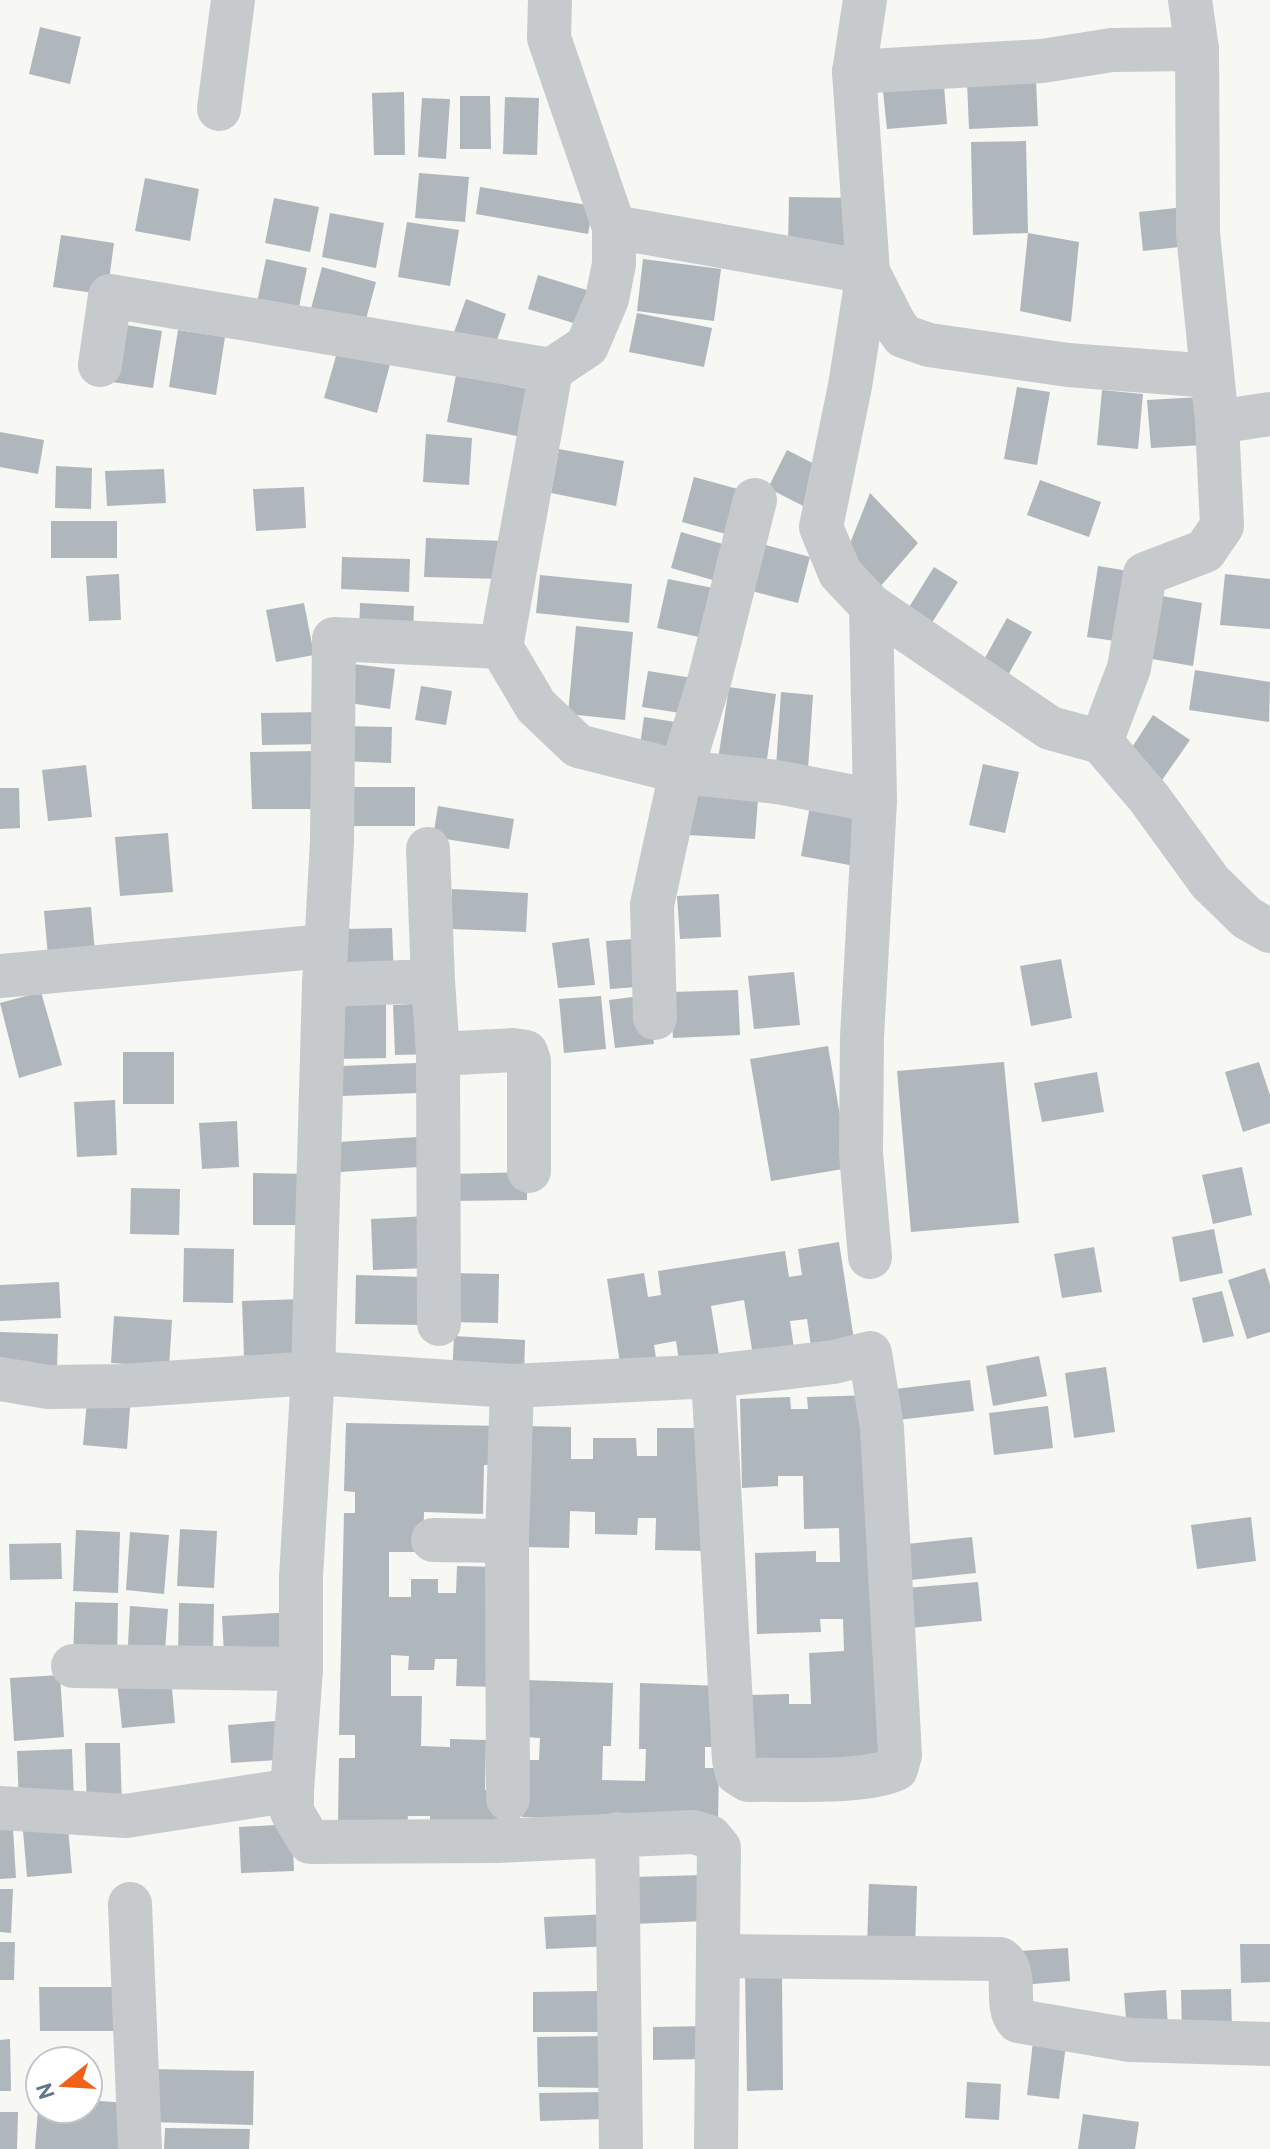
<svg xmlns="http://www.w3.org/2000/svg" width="1270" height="2149" font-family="Overpass,sans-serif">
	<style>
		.building { fill: #afb7bd }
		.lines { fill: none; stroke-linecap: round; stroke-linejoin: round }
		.minor { stroke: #c6cacd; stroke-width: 44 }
	</style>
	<rect width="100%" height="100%" fill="#f7f7f3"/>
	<!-- building -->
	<g class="building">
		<polygon points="40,27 81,37 70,84 29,74"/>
		<polygon points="1036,79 1038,126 969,129 967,82"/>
		<polygon points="944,85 947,124 887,129 883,91"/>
		<polygon points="404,92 405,155 374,155 372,93"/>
		<polygon points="460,96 490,96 491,149 460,149"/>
		<polygon points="505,97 539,98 537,155 503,154"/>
		<polygon points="422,98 450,99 446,159 418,157"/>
		<polygon points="1026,141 1028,233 1079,242 1071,322 1020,311 1028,233 973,235 971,142"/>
		<polygon points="419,173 469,177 465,222 415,218"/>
		<polygon points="145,178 199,189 190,241 135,231"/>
		<polygon points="480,187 593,206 588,234 476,214"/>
		<polygon points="789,197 858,198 857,249 788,247"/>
		<polygon points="274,198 319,207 310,252 265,243"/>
		<polygon points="1185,207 1189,246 1143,251 1139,212"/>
		<polygon points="330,213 384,223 376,268 322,257"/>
		<polygon points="407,222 459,230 450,286 398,277"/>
		<polygon points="61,235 114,243 107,295 53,287"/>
		<polygon points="266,259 307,268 295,326 254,317"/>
		<polygon points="643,259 721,269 714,321 637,311"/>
		<polygon points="322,267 376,282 362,334 308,320"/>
		<polygon points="538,275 593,292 583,326 528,309"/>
		<polygon points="466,299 506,314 490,360 449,346"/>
		<polygon points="637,313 712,328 704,367 629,352"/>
		<polygon points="120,324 162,331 153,388 112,382"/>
		<polygon points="178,330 225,337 216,395 169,387"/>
		<polygon points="338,349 390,364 377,413 324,398"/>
		<polygon points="456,375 540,391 532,439 447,422"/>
		<polygon points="1017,387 1050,392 1037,465 1004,459"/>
		<polygon points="1102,390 1143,394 1138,449 1097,445"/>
		<polygon points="1201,397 1204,445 1151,448 1147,400"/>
		<polygon points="0,432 44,440 38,474 0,467"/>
		<polygon points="426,434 472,438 469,485 423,482"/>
		<polygon points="559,449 624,461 616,506 551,493"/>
		<polygon points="787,450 832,473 813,511 768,488"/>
		<polygon points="56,466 92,468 91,509 55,508"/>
		<polygon points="164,469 166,503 107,506 105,471"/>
		<polygon points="694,477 745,491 733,536 682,522"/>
		<polygon points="1040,480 1101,502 1089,537 1027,515"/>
		<polygon points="304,487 306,528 256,531 253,489"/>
		<polygon points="870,493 918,543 879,588 847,551"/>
		<rect x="51" y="521" width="66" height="37"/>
		<polygon points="681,532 733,547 723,583 671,568"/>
		<polygon points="426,538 505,541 504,579 424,577"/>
		<polygon points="755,542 810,557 798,603 744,589"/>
		<polygon points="342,557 410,559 409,592 341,589"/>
		<polygon points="1098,566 1141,573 1129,643 1087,637"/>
		<polygon points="934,567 958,582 924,635 901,620"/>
		<polygon points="119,574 121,620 89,621 86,576"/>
		<polygon points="1225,574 1270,579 1270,629 1220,625"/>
		<polygon points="540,575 632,584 629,623 536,613"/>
		<polygon points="668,579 723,590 713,640 657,628"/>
		<polygon points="1162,596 1202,603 1193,666 1152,659"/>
		<polygon points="304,603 314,655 276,662 266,610"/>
		<polygon points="360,603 414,606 413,638 359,635"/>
		<polygon points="1007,618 1032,632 1001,688 976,674"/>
		<polygon points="576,626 633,632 625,720 568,714"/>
		<polygon points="353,664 395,669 390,709 349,703"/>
		<polygon points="1195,670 1270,682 1269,722 1189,710"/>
		<polygon points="648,671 699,679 693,715 642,707"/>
		<polygon points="421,686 452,691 446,725 415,720"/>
		<polygon points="729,687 776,694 765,774 717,766"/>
		<polygon points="781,692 813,695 808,769 776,767"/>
		<polygon points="324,712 325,744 262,745 261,713"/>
		<polygon points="1153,715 1190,740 1160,783 1125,758"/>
		<polygon points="644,717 688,724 683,759 639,752"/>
		<polygon points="341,726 392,727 391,763 340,761"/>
		<polygon points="319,751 320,809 252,809 250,752"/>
		<polygon points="983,764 1019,772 1005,833 969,825"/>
		<polygon points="86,765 92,817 48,821 42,770"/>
		<polygon points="692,781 759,785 755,839 689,835"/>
		<rect x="340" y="787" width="75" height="39"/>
		<polygon points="0,788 19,788 20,828 0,829"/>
		<polygon points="811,800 871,812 860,867 801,856"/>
		<polygon points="438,806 514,819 509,849 433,837"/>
		<polygon points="168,833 173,892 120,896 115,837"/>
		<polygon points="452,889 528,893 526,932 451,929"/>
		<polygon points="719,894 721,937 680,939 677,896"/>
		<polygon points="91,907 96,964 49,968 44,911"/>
		<polygon points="392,928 394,979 345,980 343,929"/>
		<polygon points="589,938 595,985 558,988 552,943"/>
		<polygon points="647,938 651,986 610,989 606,941"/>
		<polygon points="1061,959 1072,1018 1031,1026 1020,966"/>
		<polygon points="794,972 800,1025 754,1029 748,976"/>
		<polygon points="738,990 740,1035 673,1038 671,992"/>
		<polygon points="41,992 62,1065 19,1078 0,1003"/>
		<polygon points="648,995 654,1044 615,1048 609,1000"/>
		<polygon points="601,996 606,1049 564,1053 559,999"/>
		<polygon points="335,1002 386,1002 386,1058 336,1059"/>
		<polygon points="433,1003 435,1054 395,1055 393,1005"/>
		<polygon points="828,1046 849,1168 771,1181 750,1059"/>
		<rect x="123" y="1052" width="51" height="52"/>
		<polygon points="1004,1062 1019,1223 911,1232 897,1071"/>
		<polygon points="1259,1062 1270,1095 1270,1123 1243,1132 1225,1072"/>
		<polygon points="417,1063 418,1093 342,1096 341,1066"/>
		<polygon points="1097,1072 1104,1112 1042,1122 1034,1083"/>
		<polygon points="115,1100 117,1155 77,1157 74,1102"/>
		<polygon points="237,1121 239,1167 202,1169 199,1123"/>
		<polygon points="433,1136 435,1166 340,1172 338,1142"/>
		<polygon points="1242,1167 1252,1215 1213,1224 1202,1175"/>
		<polygon points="527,1172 527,1200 452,1201 451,1174"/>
		<polygon points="253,1173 309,1174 309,1225 253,1225"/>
		<polygon points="131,1188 180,1189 179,1235 130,1234"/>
		<polygon points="428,1216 430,1268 373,1270 371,1219"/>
		<polygon points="1214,1229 1223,1273 1180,1282 1172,1237"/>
		<polygon points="839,1242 854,1340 811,1346 807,1319 790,1321 794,1349 753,1356 744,1300 711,1306 720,1361 680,1367 676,1341 654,1345 658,1371 622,1376 607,1279 644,1273 648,1297 661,1295 658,1271 785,1251 789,1277 802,1275 798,1249"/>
		<polygon points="1094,1247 1102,1292 1062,1298 1054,1254"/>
		<polygon points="184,1248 234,1249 233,1303 183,1302"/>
		<polygon points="1265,1268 1270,1285 1270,1332 1247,1339 1228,1280"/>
		<polygon points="452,1273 499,1274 498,1323 450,1322"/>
		<polygon points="356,1275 424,1277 423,1325 355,1324"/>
		<polygon points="59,1282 61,1318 0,1321 0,1285"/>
		<polygon points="1222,1291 1234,1336 1203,1343 1192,1298"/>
		<polygon points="305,1299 307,1355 244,1357 242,1301"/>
		<polygon points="114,1316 172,1320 169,1367 111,1363"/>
		<polygon points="0,1332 58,1334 57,1368 0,1367"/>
		<polygon points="454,1336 525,1340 524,1377 452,1374"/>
		<polygon points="1039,1356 1047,1396 993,1406 986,1366"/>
		<polygon points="1106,1367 1115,1432 1074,1438 1065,1373"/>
		<polygon points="970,1380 974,1411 898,1420 895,1389"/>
		<polygon points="88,1389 131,1393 127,1449 83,1445"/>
		<polygon points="875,1395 887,1766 751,1770 749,1695 789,1694 789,1704 811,1704 809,1653 844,1651 843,1619 820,1619 821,1632 757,1634 755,1553 816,1551 816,1562 840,1562 839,1528 804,1529 803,1476 778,1476 778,1486 742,1488 740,1399 790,1397 791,1409 808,1409 807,1397"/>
		<polygon points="1048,1406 1053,1448 994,1455 989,1413"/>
		<polygon points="346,1423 502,1426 501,1465 484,1465 483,1514 424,1512 423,1552 389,1552 389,1597 411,1597 411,1579 438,1579 438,1593 456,1593 457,1566 499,1567 497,1687 456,1686 457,1659 435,1659 434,1670 408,1670 409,1656 391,1655 391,1696 422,1696 421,1746 450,1747 450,1739 486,1740 485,1790 499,1790 498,1828 430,1826 430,1816 408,1816 407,1826 338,1824 339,1758 355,1758 355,1735 339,1735 344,1513 355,1513 355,1492 344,1491"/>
		<polygon points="526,1426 571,1427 571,1459 593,1459 593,1438 636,1438 637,1456 657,1456 657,1428 706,1428 704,1551 655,1550 656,1518 638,1518 637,1535 595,1534 595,1512 570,1511 569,1548 525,1547"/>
		<polygon points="1251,1517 1256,1561 1197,1569 1191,1525"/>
		<polygon points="180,1529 217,1531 214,1588 177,1586"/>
		<polygon points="76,1530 120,1532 118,1593 73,1591"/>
		<polygon points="130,1532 169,1535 164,1594 126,1590"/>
		<polygon points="972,1537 976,1573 911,1580 907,1544"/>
		<polygon points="61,1543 62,1579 10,1580 9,1544"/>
		<polygon points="978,1582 982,1621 910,1628 906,1588"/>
		<polygon points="75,1602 118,1603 117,1660 73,1659"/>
		<polygon points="179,1603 214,1604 213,1654 178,1654"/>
		<polygon points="130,1606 168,1609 164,1665 127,1663"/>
		<polygon points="295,1612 297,1651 224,1655 222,1616"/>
		<polygon points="60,1675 64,1737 14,1741 10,1678"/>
		<polygon points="171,1676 175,1723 122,1728 117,1681"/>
		<polygon points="525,1680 613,1683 611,1746 603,1746 602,1780 645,1781 646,1749 639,1749 640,1683 721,1686 720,1747 705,1747 705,1768 719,1768 718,1824 522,1817 523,1760 539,1760 540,1738 524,1737"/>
		<polygon points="289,1720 292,1759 231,1763 228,1725"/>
		<polygon points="85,1743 120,1743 122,1808 87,1809"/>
		<polygon points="72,1749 74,1802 19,1804 17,1751"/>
		<polygon points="292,1824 294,1871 241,1873 239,1827"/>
		<polygon points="68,1827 72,1873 27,1877 23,1831"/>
		<polygon points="13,1829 16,1878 0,1879 0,1830"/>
		<polygon points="704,1875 706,1921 633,1924 632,1877"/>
		<polygon points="869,1884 917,1886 915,1949 867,1947"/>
		<polygon points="0,1889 13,1889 11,1933 0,1932"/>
		<polygon points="611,1914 612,1946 546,1949 544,1917"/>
		<polygon points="0,1942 15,1942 14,1980 0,1980"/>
		<polygon points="1240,1944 1270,1944 1270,1982 1241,1983"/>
		<polygon points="1068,1948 1070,1981 1021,1985 1019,1951"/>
		<polygon points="745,1973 782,1973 783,2090 747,2091"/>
		<polygon points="39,1987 121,1987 121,2031 40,2031"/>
		<polygon points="1231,1989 1232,2032 1182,2034 1181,1990"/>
		<polygon points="1166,1990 1168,2029 1127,2031 1124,1993"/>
		<polygon points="599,1991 600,2032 533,2032 533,1992"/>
		<polygon points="705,2026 705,2059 653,2060 653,2027"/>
		<polygon points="606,2036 606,2088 538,2087 537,2037"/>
		<polygon points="10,2039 11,2091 0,2091 0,2040"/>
		<polygon points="1033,2041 1066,2045 1059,2099 1027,2095"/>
		<polygon points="151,2069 254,2071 253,2125 150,2122"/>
		<polygon points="967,2082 1001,2084 999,2120 965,2118"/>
		<polygon points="604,2092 605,2119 540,2121 539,2093"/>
		<polygon points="88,2100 126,2103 122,2149 35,2149 38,2109 88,2109"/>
		<polygon points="0,2112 18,2112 17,2149 0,2149"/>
		<polygon points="1083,2114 1139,2122 1135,2149 1078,2149"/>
		<polygon points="165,2128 250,2129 249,2149 164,2149"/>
	</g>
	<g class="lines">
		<!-- minor -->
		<g class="minor">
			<polyline points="550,0 549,38 614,227 868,272 894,323 903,336 929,345 1068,365 1212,376"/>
			<polyline points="865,0 854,72 1042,61 1112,50 1197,49"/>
			<polyline points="1190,0 1197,49 1198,233 1217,422 1270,414"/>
			<polyline points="854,72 868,272 850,386 821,527 840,573 871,606"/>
			<polyline points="219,109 233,0"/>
			<polyline points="100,365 110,296 551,370 587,346 607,299 614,264 614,227"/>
			<polyline points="501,647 551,370"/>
			<polyline points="1101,742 1129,668 1145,574 1205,551 1222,526 1217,422"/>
			<polyline points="428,849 433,981"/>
			<polyline points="0,976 325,946"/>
			<polyline points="324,985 433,981 438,1054 439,1324"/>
			<polyline points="655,1018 652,905 681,772 710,678 755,500"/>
			<polyline points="438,1054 513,1050 526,1052 529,1061 529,1171"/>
			<polyline points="870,1257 861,1153 862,1037 875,801"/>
			<path d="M0,1379l48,8 74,-1 191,-13 199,13 201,-10 121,-14 36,-9 12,75 18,327 -4,14c-34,15 -108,10 -148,11l-11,-7 -3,-13 -21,-384"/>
			<polyline points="433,1540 507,1541"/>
			<polyline points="73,1666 301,1669"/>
			<polyline points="508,1799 507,1541 512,1386"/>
			<polyline points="0,1808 126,1816 292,1790"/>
			<polyline points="617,1834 621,2149"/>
			<polyline points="130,1904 140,2149"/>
			<path d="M719,1956l281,3c20,13 3,45 18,62l112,19 140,4"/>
			<polyline points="716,2149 719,1848 710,1837 693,1832 496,1841 310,1842 292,1812 292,1790 301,1669 301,1577 313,1373 324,985 332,841 334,639 501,647 536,706 578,746 681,772 777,782 875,801 871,606 1050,728 1101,742 1149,798 1210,882 1247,918 1270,931"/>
		</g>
	</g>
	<!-- north arrow -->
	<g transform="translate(64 2085) rotate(252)"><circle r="38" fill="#ffffff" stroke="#c1c7cf" stroke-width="2"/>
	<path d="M0-6L14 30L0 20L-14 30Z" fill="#f16119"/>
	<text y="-12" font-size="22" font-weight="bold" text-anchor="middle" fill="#637487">N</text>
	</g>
</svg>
